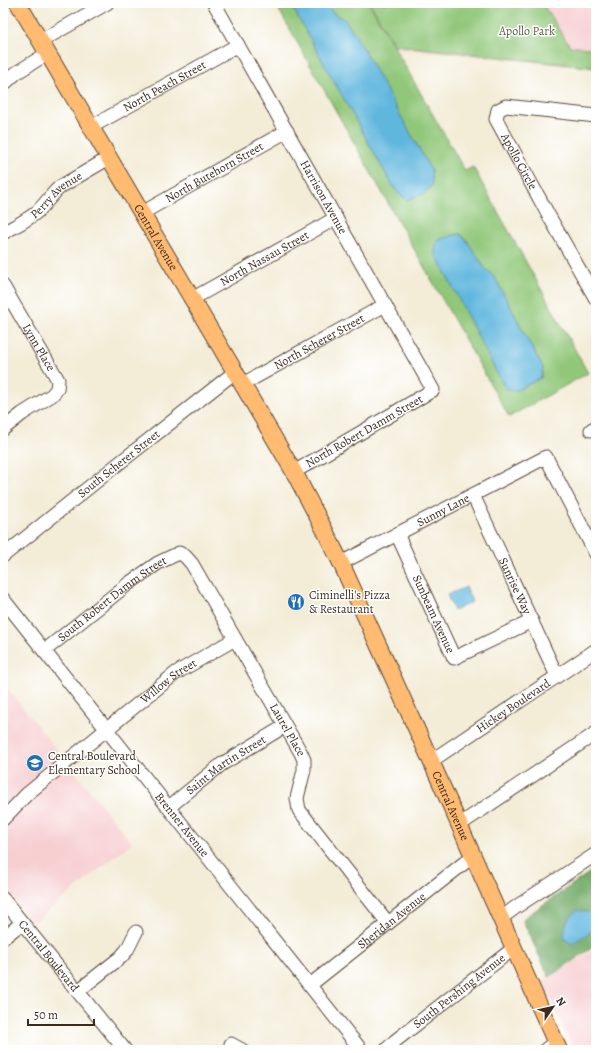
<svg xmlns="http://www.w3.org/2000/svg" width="599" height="1053" font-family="Alegreya,serif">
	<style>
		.built { fill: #f7cfd1 }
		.green { fill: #91c779; stroke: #66784c; fill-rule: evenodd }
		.forest { fill: #74ac69; stroke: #586b44 }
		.water { fill: #61b7de; stroke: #4e707e }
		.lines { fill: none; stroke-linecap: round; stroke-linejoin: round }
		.minor-casing { stroke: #57473a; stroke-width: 15 }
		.major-casing { stroke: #57473a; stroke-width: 18 }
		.minor { stroke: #fff; stroke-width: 13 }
		.major { stroke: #ffbb71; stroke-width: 16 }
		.labels { text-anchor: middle; stroke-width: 3; stroke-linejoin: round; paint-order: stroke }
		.park-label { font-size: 12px; fill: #59613e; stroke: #fff }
		.street-label { font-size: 12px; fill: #3b2a1e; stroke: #fff }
		.poi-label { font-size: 12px; fill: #3b2a1e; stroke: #fff; text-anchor: start }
	</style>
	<rect width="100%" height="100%" fill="#fff"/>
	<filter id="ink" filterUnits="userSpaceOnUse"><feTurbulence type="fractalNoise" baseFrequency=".025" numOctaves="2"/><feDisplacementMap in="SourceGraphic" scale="8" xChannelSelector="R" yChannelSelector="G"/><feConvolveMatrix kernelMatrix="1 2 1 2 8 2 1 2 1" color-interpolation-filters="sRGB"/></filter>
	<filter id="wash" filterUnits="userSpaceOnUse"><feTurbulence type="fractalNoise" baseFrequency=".012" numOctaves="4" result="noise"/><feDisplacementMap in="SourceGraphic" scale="16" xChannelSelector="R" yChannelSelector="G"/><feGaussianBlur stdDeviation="0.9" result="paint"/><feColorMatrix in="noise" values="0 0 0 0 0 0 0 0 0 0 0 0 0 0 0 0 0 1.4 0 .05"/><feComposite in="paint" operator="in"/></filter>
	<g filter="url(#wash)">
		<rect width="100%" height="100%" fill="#f3ecd7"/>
		<!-- built -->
		<g class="built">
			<polygon points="369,3 596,3 596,69 394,48"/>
			<polygon points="3,683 132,843 33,923 3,886"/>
			<polygon points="594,949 596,952 596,1050 574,1050 542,982"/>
		</g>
		<!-- green -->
		<g class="green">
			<path d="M275,3h15l105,187 30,3 7,-8 -1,-15 -87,-151 -12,-7 -5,-9h42l96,168 8,-4 115,206 -79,44zM460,234l6,5 18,28 11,11 48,90 -2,10 -88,-143z"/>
			<polygon points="370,3 542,3 570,46 596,49 596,68 394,45"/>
		</g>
		<!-- forest -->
		<polygon class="forest" points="596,868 596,945 549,977 523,921 524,918"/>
		<!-- water -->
		<g class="water">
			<polygon points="290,3 327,3 332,12 344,19 355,34 431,170 432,185 425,193 407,200 395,190"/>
			<polygon points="460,234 466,239 484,267 495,278 543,368 541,378 515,391 508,390 502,383 435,253 436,241 453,235"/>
			<polygon points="466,587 472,602 454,611 447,595"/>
			<path d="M596,905v24l-14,8 -10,7 -8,-5c0,-15 2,-18 13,-29l14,3z"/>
		</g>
	</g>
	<g filter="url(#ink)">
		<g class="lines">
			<!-- minor casing -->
			<g class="minor-casing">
				<g id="minor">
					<path id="s1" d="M214,3l219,387 -139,82"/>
					<polyline points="41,41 107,3"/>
					<polyline points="3,85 16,73 48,53"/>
					<path id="s2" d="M596,116l-90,-10 -8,4 -2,9 53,97 47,83"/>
					<path id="s3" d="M91,127l147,-82"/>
					<path id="s4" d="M142,213l145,-82"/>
					<path id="s5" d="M3,233c12,-7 25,-13 35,-22 8,-8 14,-17 22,-24l49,-29"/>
					<path id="s6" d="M3,286l55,94 -1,9 -5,6 -30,19 -19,15"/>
					<path id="s7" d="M192,299l144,-81"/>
					<path id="s8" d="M243,384l142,-79"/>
					<polyline points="591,430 596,427"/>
					<path id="s9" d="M473,495l84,181"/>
					<path id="s10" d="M397,534l57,124 78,-37"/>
					<path id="s11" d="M3,556l115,-92 117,-92"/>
					<path id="s12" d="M341,563l205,-106 50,97"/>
					<path id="s13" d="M3,599l358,451"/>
					<path id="s14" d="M44,651l84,-67 30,-21 21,-10 6,3 7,8 109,189 3,7v10l-7,28 2,12 89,113"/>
					<path id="s15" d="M431,761l165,-111"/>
					<path id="s16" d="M169,807l53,-43 63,-38"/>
					<path id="s17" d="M3,819l24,-25 149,-121 59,-34"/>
					<polyline points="459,825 596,733"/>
					<path id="s18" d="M3,899l122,151"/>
					<polyline points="500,919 516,907 596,854"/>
					<polyline points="3,938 22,923"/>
					<path id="s19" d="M310,985l163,-129"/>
					<polyline points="78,991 121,957 127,950 136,932"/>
					<polyline points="231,1044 242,1050"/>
					<path id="s20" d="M386,1050l9,-9 119,-93"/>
					<polyline points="545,1050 555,1042"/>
				</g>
			</g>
			<!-- major casing -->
			<g class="major-casing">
				<g id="major">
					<path id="s21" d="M18,3l276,469 30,57 17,34 90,198 128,289"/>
				</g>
			</g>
			<!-- minor -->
			<use href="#minor" class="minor"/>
			<!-- major -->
			<use href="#major" class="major"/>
		</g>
	</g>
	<!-- icons -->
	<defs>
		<g id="restaurant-disc" transform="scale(0.9)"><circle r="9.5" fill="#1f6fb2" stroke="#fff"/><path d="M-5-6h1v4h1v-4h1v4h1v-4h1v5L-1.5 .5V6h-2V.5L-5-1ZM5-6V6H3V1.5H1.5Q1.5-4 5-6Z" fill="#fff"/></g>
		<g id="school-disc" transform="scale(0.9)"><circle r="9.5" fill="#1f6fb2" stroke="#fff"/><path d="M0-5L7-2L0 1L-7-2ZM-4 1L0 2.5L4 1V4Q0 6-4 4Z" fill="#fff"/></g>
	</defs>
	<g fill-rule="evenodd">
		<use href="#restaurant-disc" x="296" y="602"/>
		<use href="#school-disc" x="35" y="763"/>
	</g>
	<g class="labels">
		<!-- park labels -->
		<g class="park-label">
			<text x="527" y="35">Apollo Park</text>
		</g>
		<!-- street labels -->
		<g class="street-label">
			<text dy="4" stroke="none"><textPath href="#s3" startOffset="84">North Peach Street</textPath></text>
			<text dy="4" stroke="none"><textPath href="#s2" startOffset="157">Apollo Circle</textPath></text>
			<text dy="4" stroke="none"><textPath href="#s4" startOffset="83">North Butehorn Street</textPath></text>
			<text dy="4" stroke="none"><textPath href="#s5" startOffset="66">Perry Avenue</textPath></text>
			<text dy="4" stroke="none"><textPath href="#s1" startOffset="223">Harrison Avenue</textPath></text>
			<text dy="4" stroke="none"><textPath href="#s21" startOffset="272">Central Avenue</textPath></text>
			<text dy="4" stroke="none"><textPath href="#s7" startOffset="83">North Nassau Street</textPath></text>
			<text dy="4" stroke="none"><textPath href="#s8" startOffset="87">North Scherer Street</textPath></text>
			<text dy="4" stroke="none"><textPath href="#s6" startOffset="71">Lynn Place</textPath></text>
			<text transform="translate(364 431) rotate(-30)" y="4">North Robert Damm Street</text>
			<text dy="4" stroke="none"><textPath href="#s11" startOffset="148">South Scherer Street</textPath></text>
			<text dy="4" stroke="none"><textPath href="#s12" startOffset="115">Sunny Lane</textPath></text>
			<text dy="4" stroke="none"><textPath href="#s9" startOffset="100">Sunrise Way</textPath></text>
			<text dy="4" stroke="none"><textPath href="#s14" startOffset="86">South Robert Damm Street</textPath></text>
			<text dy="4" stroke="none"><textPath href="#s10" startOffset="88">Sunbeam Avenue</textPath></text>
			<text dy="4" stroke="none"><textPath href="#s17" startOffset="216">Willow Street</textPath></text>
			<text dy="4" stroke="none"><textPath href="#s15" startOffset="99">Hickey Boulevard</textPath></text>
			<text dy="4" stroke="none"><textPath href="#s14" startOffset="376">Laurel Place</textPath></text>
			<text dy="4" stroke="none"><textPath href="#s16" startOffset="71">Saint Martin Street</textPath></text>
			<text dy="4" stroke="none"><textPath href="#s21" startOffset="913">Central Avenue</textPath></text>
			<text dy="4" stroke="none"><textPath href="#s13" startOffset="288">Brenner Avenue</textPath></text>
			<text dy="4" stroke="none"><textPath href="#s19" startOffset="104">Sheridan Avenue</textPath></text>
			<text dy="4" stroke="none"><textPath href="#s18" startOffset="73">Central Boulevard</textPath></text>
			<text dy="4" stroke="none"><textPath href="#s20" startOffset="94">South Pershing Avenue</textPath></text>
		</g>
		<!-- poi labels -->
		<g class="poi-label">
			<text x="309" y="599">Ciminelli's Pizza<tspan x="309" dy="14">&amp; Restaurant</tspan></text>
			<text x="48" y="760">Central Boulevard<tspan x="48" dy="14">Elementary School</tspan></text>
		</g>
	</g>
	<!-- margin -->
	<rect width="599" height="1053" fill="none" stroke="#fff" stroke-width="16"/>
	<!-- north arrow -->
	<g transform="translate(553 1007) rotate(56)" stroke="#ffffff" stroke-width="3" paint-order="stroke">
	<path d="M0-3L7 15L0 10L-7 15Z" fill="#3b2a1e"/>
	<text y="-6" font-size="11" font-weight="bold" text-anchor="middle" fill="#3b2a1e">N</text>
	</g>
	<!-- scale -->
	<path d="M28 1019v6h66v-6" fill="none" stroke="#3b2a1e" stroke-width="2"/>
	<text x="34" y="1019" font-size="12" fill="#3b2a1e" stroke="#ffffff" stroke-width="3" paint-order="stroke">50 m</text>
</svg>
